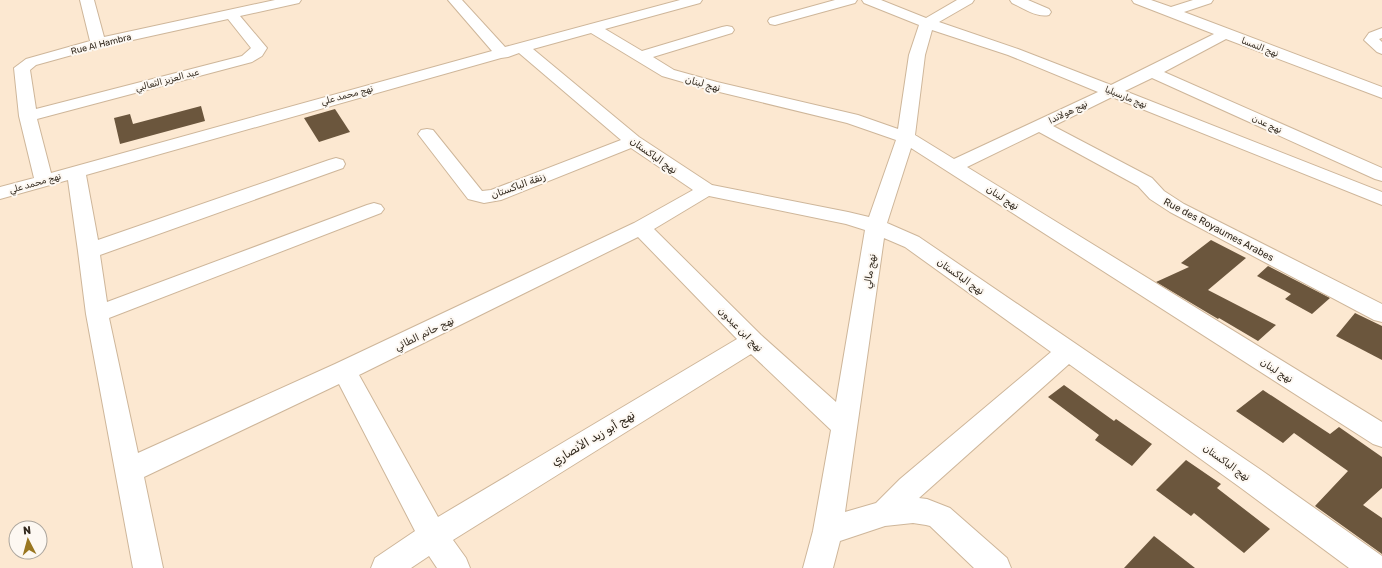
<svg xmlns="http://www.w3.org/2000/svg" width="1382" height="568" font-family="Rubik,Cairo,sans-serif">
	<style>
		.building { fill: #6b563d }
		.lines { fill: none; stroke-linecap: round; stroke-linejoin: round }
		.minor-casing { stroke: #ceb69a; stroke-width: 2 }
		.minor { fill: #fff; fill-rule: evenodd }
		.labels { text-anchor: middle; stroke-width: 4; stroke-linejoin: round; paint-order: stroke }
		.far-street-label { font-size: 9px; fill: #31281d; stroke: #fdf8f2 }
		.street-label { font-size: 10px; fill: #31281d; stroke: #fdf8f2 }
		.near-street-label { font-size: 12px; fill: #31281d; stroke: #fdf8f2 }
	</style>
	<rect width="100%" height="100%" fill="#fce8d1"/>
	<!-- building -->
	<g class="building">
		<polygon points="201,106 205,121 120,144 114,118 130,114 133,124"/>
		<polygon points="335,109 350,132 319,142 304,118"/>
		<polygon points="1211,240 1246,258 1208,290 1276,325 1258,341 1219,318 1218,319 1156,282 1189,267 1181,263"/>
		<polygon points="1268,266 1330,298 1312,314 1285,299 1291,294 1257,276"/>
		<polygon points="1355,313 1382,326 1382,360 1336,336"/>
		<polygon points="1064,385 1114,421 1116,419 1152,444 1132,466 1095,440 1099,435 1048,397"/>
		<polygon points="1263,390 1330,434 1339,427 1382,457 1382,488 1363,505 1382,518 1382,554 1315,506 1348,471 1294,433 1283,443 1236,411"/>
		<polygon points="1186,460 1221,484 1217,488 1270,529 1244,553 1194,513 1191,516 1156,490"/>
		<polygon points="1154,536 1195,568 1124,568"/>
	</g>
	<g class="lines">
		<!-- minor casing -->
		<g class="minor-casing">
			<g id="minor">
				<path d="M80,0h14l10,37 171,-37h26l-2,3 -59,13 27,32 -5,8 -10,6 -215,57 14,54 441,-122 -44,-51h14l43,47 175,-47h22l-2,3 -95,26 37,22 80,-24 5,-1 5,1 2,3 -2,3 -79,24 21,13 43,12 141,33 40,14 11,-74 10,-30 -55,-22 -2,-3h19l45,18 31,-18h17l-2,3 -33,19 79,27 93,36 103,-51 -80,-31 -2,-3h19l20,7 22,-7h20l-2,3 -27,9 198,75v11l-156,-59 -62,33 218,96v13l-7,-2 -223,-101 -27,13 257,101v13l-270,-108 -59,29 99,52 12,13 20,13 198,100v18l-8,-2 -204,-108 -20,-13 -12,-13 -99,-54 -72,35 415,255v25l-9,-3 -462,-296 -24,75 32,14 342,233 121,86v12h-33l-108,-80 -172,-124 -150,134 8,1 23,9 57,50 4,10h-37l-44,-42 -4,-1 -13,-2 -28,3 -45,15 -7,27h-30l10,-37 18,-101 -80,-76 -298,186 13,18 4,10h-33l-8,-12 -18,12h-40l4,-10 40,-27 -76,-147 -195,93 19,91h-30l-47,-254 -8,-63 -10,-71 -68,19v-12l34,-9 -15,-62 -5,-48 12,-9 64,-18zM228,19l23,29 -9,8 -206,53 -6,-39 6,-5 65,-18zM932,30l76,25 90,37 -144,67 -39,-24 10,-80zM591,33l71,43 45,13 140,34 49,17 -27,77 -21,-5 -136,-27 -73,-48 -106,-88zM519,53l102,87 -130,50 -9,1 -49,-61 -6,-1 -6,1 -3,4 50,65 16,4 17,-3 130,-52 62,42 -59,33 -299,141 -197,89 -29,-135 272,-105 3,-4 -3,-4 -7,-2 -7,2 -260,97 -7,-47 243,-87 2,-4 -2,-4 -7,-2 -7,2 -231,80 -12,-65 415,-117 7,-1zM709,196l137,28 19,6 -29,172 -75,-67 -107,-106zM638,237l99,102 -299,178 -79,-142zM884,238l21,9 146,105 -151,127 -24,24 -31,9z"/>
				<polygon points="835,0 857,0 855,3 775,25 770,24 768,21 770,18"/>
				<path d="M1010,0h18l21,9 2,3 -2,3c-12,3 -26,-7 -37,-12z"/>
				<polygon points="1382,28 1382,38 1379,39 1382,42 1382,54 1377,52 1364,40 1369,33"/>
			</g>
		</g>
		<!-- minor -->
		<use href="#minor" class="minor"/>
	</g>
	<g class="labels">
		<!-- far-street labels -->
		<g class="far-street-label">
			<text transform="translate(101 44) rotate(-14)" y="3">Rue Al Hambra</text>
			<text transform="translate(1260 47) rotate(21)" y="3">نهج النمسا</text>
			<text transform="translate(167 80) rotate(-15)" y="3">عبد العزيز الثعالبي</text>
			<text transform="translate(347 95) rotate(-15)" y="3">نهج محمد علي</text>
			<text transform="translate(1126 97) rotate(22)" y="3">نهج مارسيليا</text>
			<text transform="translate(1068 112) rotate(-26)" y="3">نهج هولاندا</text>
			<text transform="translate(1267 124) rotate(24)" y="3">نهج عدن</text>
			<text transform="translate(35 183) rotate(-16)" y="3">نهج محمد علي</text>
		</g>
		<!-- street labels -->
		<g class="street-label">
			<text transform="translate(703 83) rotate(15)" y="4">نهج لبنان</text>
			<text transform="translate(654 155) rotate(35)" y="4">نهج الباكستان</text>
			<text transform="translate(518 185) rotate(-20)" y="4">زنقة الباكستان</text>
			<text transform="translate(1003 197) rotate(32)" y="4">نهج لبنان</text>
			<text transform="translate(1219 229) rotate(28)" y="4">Rue des Royaumes Arabes</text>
			<text transform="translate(869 271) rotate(-81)" y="4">نهج مالي</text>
			<text transform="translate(961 276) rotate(35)" y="4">نهج الباكستان</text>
			<text transform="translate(741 329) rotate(45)" y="4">نهج ابن عبدون</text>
			<text transform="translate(424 333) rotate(-26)" y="4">نهج حاتم الطائي</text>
			<text transform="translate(1277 370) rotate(32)" y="4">نهج لبنان</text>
			<text transform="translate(1227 462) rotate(35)" y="4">نهج الباكستان</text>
		</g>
		<!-- near-street labels -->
		<g class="near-street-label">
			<text transform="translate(593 438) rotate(-31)" y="4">نهج أبو زيد الأنصاري</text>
		</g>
	</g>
	<!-- north arrow -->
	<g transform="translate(28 540) rotate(354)"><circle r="19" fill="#fdf8f2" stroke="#aba59d"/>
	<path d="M0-3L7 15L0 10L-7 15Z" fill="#997620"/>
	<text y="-6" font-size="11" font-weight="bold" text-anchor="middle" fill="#31281d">N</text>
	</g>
</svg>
